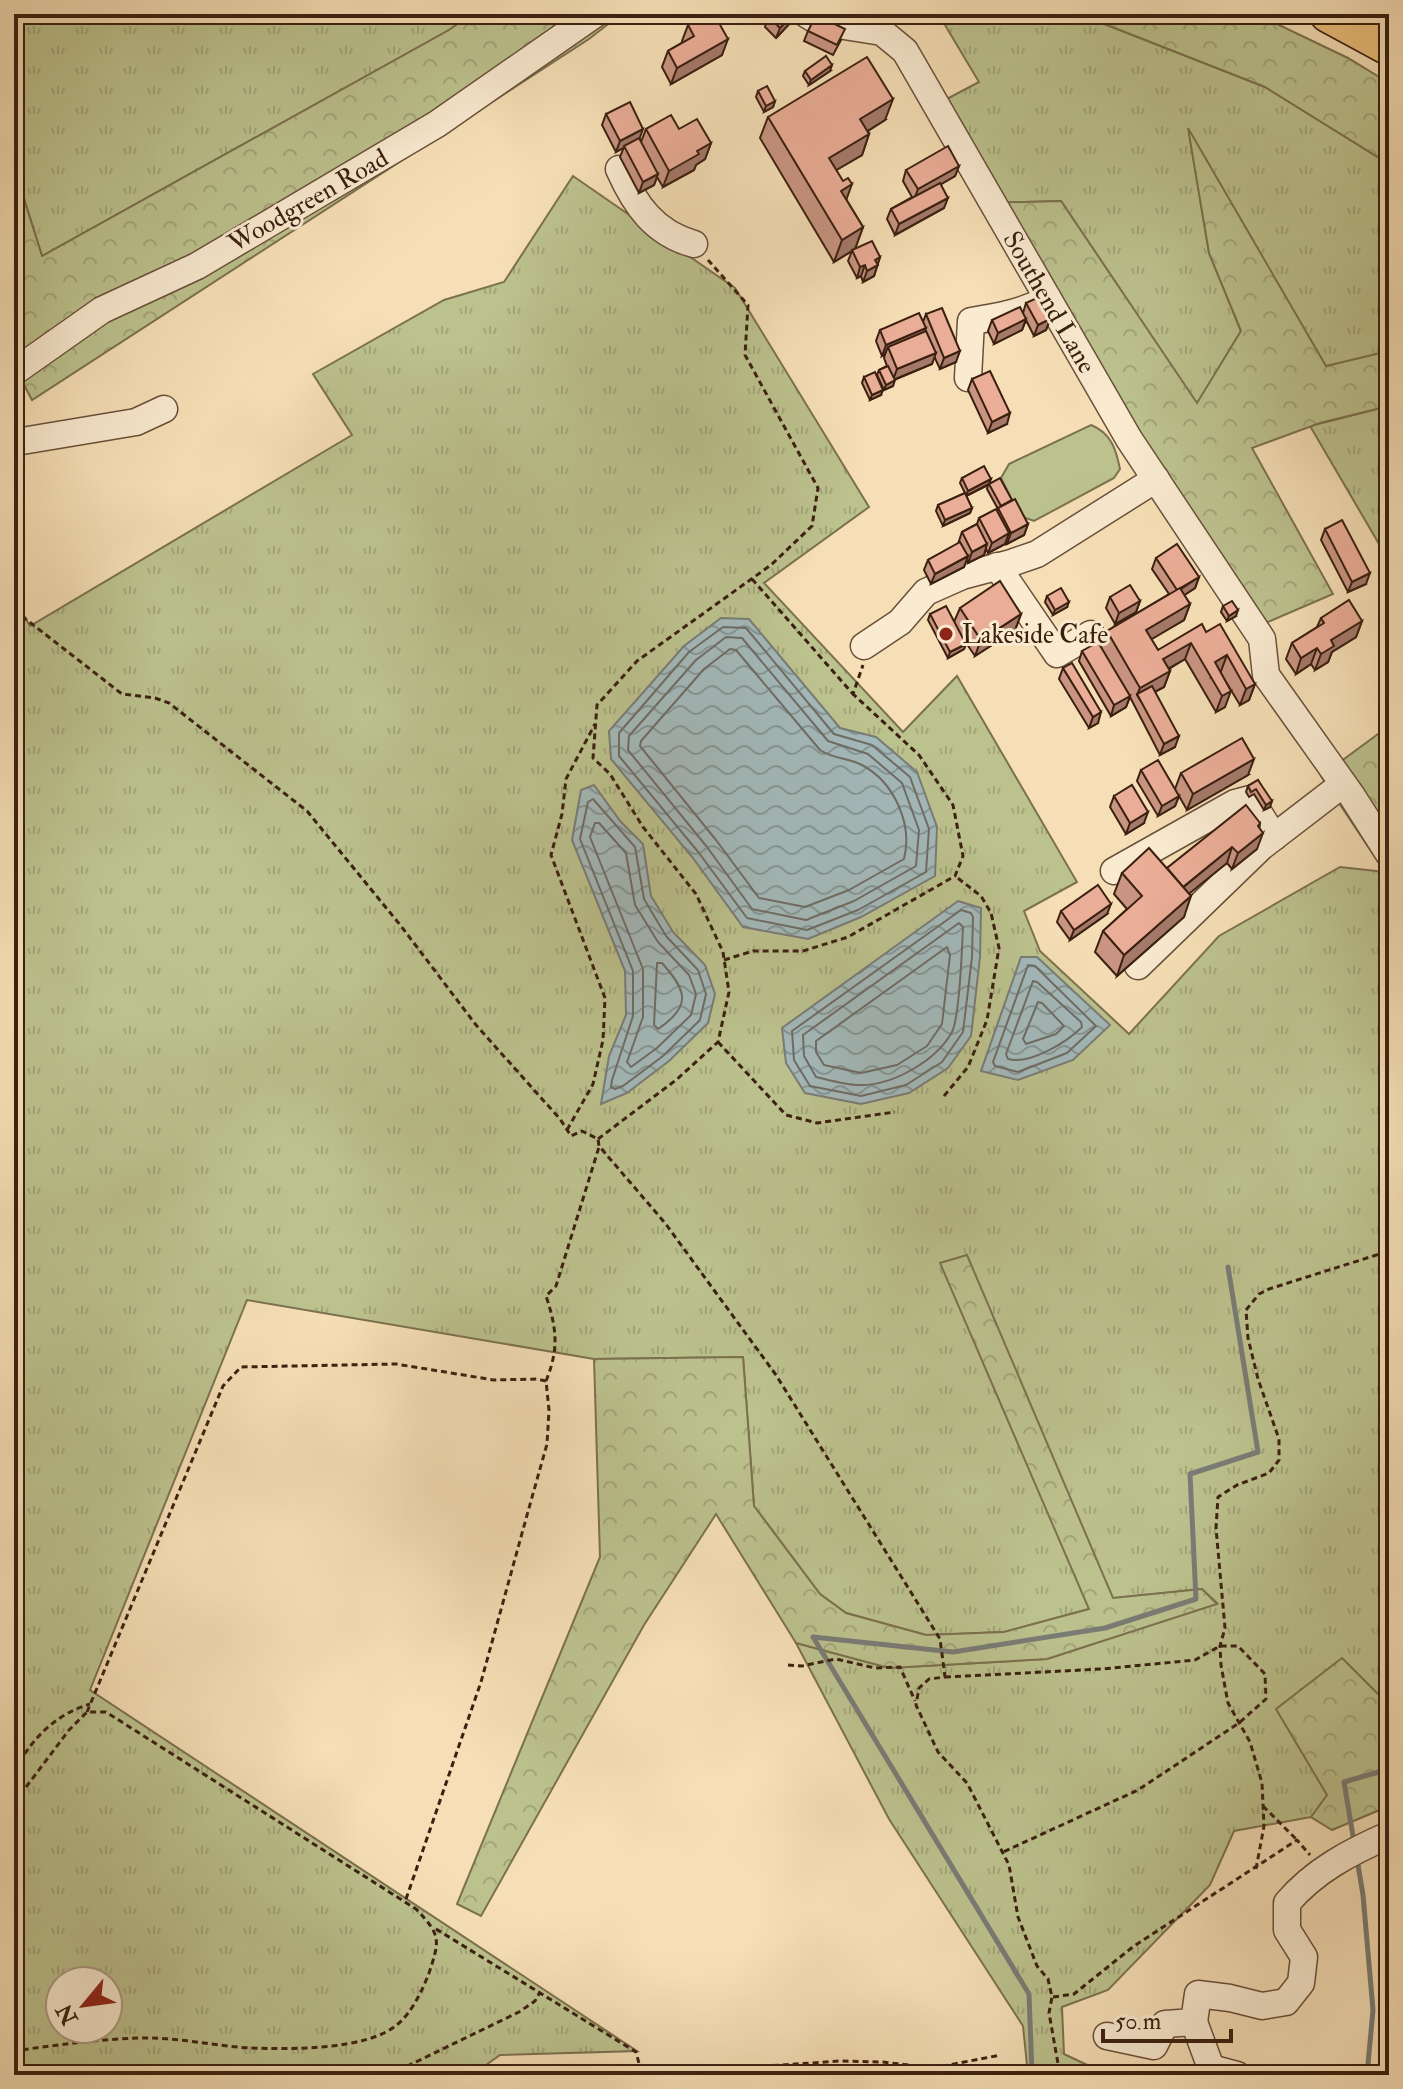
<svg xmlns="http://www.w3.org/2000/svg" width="1403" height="2089" font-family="'IM FELL Double Pica',serif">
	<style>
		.grass { fill: url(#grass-tufts); stroke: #7c714f; stroke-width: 2; fill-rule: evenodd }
		.forest { fill: url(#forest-crowns); stroke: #7c714f; stroke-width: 2 }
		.park { fill: #bcc28e; stroke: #7c714f; stroke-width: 2 }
		.water { fill: url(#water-waves); stroke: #797c76; stroke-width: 2 }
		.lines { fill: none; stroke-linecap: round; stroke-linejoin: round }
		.shore { stroke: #6f6c65; stroke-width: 2 }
		.stream { stroke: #797c76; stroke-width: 5 }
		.minor-casing { stroke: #6a503a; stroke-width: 29 }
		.highway-casing { stroke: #3b2010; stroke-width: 39 }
		.path { stroke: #3b2010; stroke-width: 3; stroke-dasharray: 6 4; stroke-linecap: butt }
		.minor { stroke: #f9ead0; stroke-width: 26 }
		.highway { stroke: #ebc07b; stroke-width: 36 }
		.wall { fill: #c99582; stroke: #3b2010; stroke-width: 2 }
		.shaded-wall { fill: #a4796a; stroke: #3b2010; stroke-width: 2 }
		.building { fill: #eaad97; stroke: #3b2010; stroke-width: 2 }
		.poi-dot { fill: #8f2418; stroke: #f9ead0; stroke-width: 3 }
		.labels { text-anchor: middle; stroke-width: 6; stroke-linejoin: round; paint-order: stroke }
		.street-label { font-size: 26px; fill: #3b2010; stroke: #f9ead0 }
		.poi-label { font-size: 26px; fill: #3b2010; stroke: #f9ead0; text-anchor: start }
	</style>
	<defs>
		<pattern id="grass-tufts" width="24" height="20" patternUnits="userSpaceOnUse" patternTransform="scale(2)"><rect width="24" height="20" fill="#bcc28e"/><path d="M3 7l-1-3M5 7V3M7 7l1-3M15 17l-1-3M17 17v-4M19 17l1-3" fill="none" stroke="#a2a679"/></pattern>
		<pattern id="forest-crowns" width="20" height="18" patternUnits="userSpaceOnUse" patternTransform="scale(2)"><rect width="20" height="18" fill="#bcc28e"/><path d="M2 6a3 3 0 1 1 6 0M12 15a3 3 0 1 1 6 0" fill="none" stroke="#a2a679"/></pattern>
		<pattern id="water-waves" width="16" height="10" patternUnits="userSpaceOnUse" patternTransform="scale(2)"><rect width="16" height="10" fill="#a3b9ba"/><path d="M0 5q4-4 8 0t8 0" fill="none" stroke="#869696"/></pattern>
	</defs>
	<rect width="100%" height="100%" fill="#f6dfb6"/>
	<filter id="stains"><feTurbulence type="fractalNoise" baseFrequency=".0025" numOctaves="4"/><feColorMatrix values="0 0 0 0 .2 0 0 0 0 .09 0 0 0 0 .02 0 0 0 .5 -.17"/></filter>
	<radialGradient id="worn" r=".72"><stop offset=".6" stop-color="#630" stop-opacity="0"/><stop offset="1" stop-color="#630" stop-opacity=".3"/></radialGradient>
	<!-- grass -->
	<g class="grass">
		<polygon points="14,14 472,14 449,30 42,256 14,167"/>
		<polygon points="951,14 1079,14 1265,87 1389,164 1389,351 1326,367 1189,131 1209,253 1241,331 1197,404 1061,201 983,203 926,110 979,82 945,25"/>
		<path d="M573,176l162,112 134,219 -105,76 139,149 54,-56 120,206 -53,29 16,40 89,83 90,-98 121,-69 45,5 4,17v917l-57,24 -21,-13 -77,14 -24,54 -102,105 -46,17 2,47 38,18v3h-74l-5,-49 -134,-207 -93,-176 93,25 158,-9 170,-56 -15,-14 -88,9 -25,11 -85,23 -78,3 -80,-22 -26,-19 -66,-88 -11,-149 -149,2 -347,-59 -157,390 547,361 -137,4 -28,20h-458v-1477l16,28 322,-191 -39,-61 131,-74 60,-18zM60,1981h48v48h-48z"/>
		<polygon points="1389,406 1389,561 1310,426"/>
	</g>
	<!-- forest -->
	<g class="forest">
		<polygon points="472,14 621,14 589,39 32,400 14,366 14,167 42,256 449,30"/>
		<polygon points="1079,14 1256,14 1348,58 1389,83 1389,164 1265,87"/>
		<polygon points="1188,128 1326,366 1389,351 1389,406 1320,423 1252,448 1333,594 1247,631 983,203 1061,201 1197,403 1241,331 1209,253"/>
		<polygon points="1389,726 1389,871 1385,872 1321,776"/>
		<polygon points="967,1255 1113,1598 1202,1589 1217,1604 1047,1659 889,1668 796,1643 716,1514 644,1625 481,1916 457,1904 600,1557 594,1359 743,1357 754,1506 820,1594 846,1613 926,1635 1004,1632 1089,1609 940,1263"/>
		<polygon points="1342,1658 1389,1705 1389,1806 1332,1830 1311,1817 1327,1795 1276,1709"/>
	</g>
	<!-- park -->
	<path class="park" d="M1091,425c20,8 25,24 29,44l-6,9 -80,43 -14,-5 -19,-38 8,-14z"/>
	<!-- water -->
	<g class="water">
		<polygon points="721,618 749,619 840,728 876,737 917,772 937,827 935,876 861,917 808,939 743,927 693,858 611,759 609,731 684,646"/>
		<polygon points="594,785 621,822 643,844 651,896 673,932 705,965 715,994 708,1023 669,1061 627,1093 601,1104 609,1056 626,1015 625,971 572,840 581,790"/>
		<polygon points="958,901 981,908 980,957 971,1036 948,1068 909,1093 861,1104 805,1093 786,1063 782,1028"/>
		<polygon points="1021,957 1037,957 1110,1025 1073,1060 1018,1080 981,1071"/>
	</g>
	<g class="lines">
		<!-- shore -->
		<g class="shore">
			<polygon points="723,627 746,628 834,734 872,745 910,777 929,829 926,872 858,910 807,930 747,918 699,853 619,756 619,733 689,652"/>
			<polygon points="726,637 742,638 828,741 868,754 902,783 919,830 916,866 854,901 806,920 752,909 707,847 628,750 629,736 696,660"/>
			<path d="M730,649l6,1 84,100c13,9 29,8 42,15 32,17 51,59 42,94l-55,31 -44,17 -46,-9 -43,-58 -76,-94 1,-5 63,-72z"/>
			<polygon points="593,799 635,847 644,899 666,936 698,970 706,994 700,1020 663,1056 623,1086 615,1089 611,1087 612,1080 633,1016 633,971 580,839 588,802"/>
			<polygon points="595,823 599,823 626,853 635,905 658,942 689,975 696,994 691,1015 657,1048 631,1067 627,1062 643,1017 643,969 590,837"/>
			<polygon points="961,910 971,913 973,917 972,957 963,1032 942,1062 906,1085 861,1096 810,1086 794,1060 792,1031"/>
			<path d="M959,923l4,4c-1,20 -3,89 -11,105 -16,29 -60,54 -93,53 -13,0 -30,-5 -43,-8l-12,-21 -1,-21z"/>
			<polygon points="947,947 950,955 942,1024 927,1046 897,1065 861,1073 824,1065 816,1052 816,1041"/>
			<path d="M657,963h5c25,28 30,43 -4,66l-4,-4z"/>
			<polygon points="1028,965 1035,966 1096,1026 1067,1053 1018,1072 995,1066 993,1062"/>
			<path d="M1033,981l4,1 44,40 1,5c-15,15 -52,38 -74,32l-2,-5z"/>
			<polygon points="1038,1002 1042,1003 1064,1026 1056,1034 1026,1044 1023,1039"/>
		</g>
		<!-- stream -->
		<g class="stream">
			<polyline points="1354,1842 1344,1782 1389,1769"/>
			<polyline points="1357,1859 1363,1895 1373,2010 1367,2075"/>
			<polyline points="1032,2075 1029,1994 813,1637 953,1652 1105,1628 1196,1599 1190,1474 1258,1452 1228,1267"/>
		</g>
		<!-- minor casing -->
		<g class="minor-casing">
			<g id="minor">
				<polyline points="806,14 819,22 882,32 905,51 1129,439 1262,639 1266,675 1352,796 1389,854"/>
				<path d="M619,169c16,36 35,64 75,75"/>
				<polyline points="14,372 102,310 197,266 437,124 595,14"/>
				<path d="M968,378l3,-57c28,-4 52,-9 77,-22"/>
				<polyline points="14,437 16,442 136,422 164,409"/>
				<polyline points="997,566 1057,654 1091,634"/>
				<polyline points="864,646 900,622 926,592 962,576 1011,563 1037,554 1156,479"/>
				<polyline points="1114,871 1235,803 1250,799 1274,837"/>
				<polyline points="1138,966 1261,847 1343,784"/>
				<polyline points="1194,2022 1211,2068 1237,2075"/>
				<path d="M1107,2036l47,10 11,-22 29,-2 4,-28 32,4 32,8 24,-4 15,-19 3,-26 -17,-27v-27c27,-32 63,-51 102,-68"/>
			</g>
		</g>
		<!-- highway casing -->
		<g class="highway-casing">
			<polyline id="highway" points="1328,14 1389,47"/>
		</g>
		<!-- path -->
		<g class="path">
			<polyline points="752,579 853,694 863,665"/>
			<polyline points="14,610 122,694 155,698 169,703 307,811 401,926 476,1025 560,1119 571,1136 582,1131 598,1139 599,1146 665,1223 776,1375 940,1639 945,1677 929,1679 919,1688 916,1705 938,1752 967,1783 1009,1865 1018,1917 1037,1966 1048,1979 1052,1997 1049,2013 1060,2075"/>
			<polyline points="724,960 753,951 803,951 848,937 955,876 963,856 953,805 919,755 853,694"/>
			<polyline points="718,1042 786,1115 817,1123 895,1112"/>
			<polyline points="944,1096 968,1067 987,1020 999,948 991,913 981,896 955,876"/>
			<polyline points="567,1130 593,1084 603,1040 605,998 551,855 562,814 566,779 595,724"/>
			<polyline points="598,1139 676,1080 718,1042 729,992 723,952 696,894 643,827 610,774 593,758 597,705 637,661 771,565 812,526 818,488 745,355 748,305 708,260"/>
			<path d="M546,1381c13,-32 11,-52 0,-85l10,-10 43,-139"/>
			<polyline points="788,1665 802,1666 836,1659 875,1668 900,1667 915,1701"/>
			<polyline points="945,1677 1102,1669 1195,1660 1220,1646 1238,1646 1265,1674 1266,1699 1239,1723 1138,1790 1003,1852"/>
			<polyline points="87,1712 223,1386 241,1367 396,1364 494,1380 537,1379 546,1381 549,1410 547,1444 529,1508 481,1682 405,1902"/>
			<path d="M14,1771c18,-32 40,-56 76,-67"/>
			<path d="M14,1803l55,-73 18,-18h19l310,197c25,26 24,31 13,64 -7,18 -17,39 -31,51 -31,27 -109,25 -148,24 -37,-2 -72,-11 -109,-10 -42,1 -85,7 -127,13"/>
			<polyline points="1263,1806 1297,1840"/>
			<polyline points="1256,1869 1264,1826 1262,1783 1250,1742 1228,1703 1221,1665 1220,1646 1225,1628 1216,1528 1218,1497 1237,1485 1269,1473 1279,1460 1279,1439 1258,1379 1248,1338 1246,1310 1259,1294 1269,1289 1389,1251"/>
			<polyline points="436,1929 636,2052 640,2067"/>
			<polyline points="1053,1997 1074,1994 1134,1946 1297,1840 1310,1855"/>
			<polyline points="42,2075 50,2075"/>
			<polyline points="389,2075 519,2012 535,2001 540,1992"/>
			<polyline points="614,2075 640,2067 738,2068 840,2061 883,2062 933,2068 1001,2055"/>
		</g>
		<!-- minor -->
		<use href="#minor" class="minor"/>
		<!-- highway -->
		<use href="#highway" class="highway"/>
	</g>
	<!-- wall -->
	<g class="wall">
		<polygon points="684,14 714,14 722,55 671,84 662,67 668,51 683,42 682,41 688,25 683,16"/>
		<polygon points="768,16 793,20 776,38 765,27"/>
		<polygon points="808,31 841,40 833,55 804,41"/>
		<polygon points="805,71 830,71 809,85 803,76"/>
		<polygon points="758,91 775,101 773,107 764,112 756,97"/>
		<polygon points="606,114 640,139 641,142 646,129 679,129 711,143 705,159 696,165 694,170 663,187 657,177 654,185 639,193 620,157 624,147 616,152 602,125"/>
		<polygon points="768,117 885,120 868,131 869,134 862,155 836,170 846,199 863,227 855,249 880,257 874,276 863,282 861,276 857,278 848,261 852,251 834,262 760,138"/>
		<polygon points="959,166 955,176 941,184 944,208 895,235 887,219 891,209 912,197 903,181 906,170"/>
		<polygon points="1026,303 1050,319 1046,330 1034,336 1026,320 1022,330 994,344 988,331 992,320 1023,313"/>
		<polygon points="926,314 956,362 940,369 934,356 932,364 894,380 893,386 884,390 877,375 879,370 887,366 884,358 885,354 882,356 876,341 880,330 923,322"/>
		<polygon points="864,377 881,395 870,400 862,383"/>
		<polygon points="972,379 1007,424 988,433 968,390"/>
		<polygon points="962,478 989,483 1012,500 1028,524 1024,535 1007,544 1006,542 1005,544 988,553 986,549 984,555 968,563 966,559 964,567 931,584 924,570 928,560 958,544 962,532 977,524 979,518 997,511 998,509 987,489 988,485 966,496 972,508 970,513 943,526 936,511 938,505 965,493 960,483"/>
		<polygon points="1325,529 1366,584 1348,592 1321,540"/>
		<polygon points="1156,558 1199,577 1195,588 1184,595 1190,604 1184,620 1151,639 1158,650 1206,632 1255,684 1249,700 1240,705 1220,672 1225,707 1216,712 1185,659 1169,669 1170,671 1164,687 1155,692 1175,747 1160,755 1130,697 1126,707 1111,716 1079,661 1082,651 1101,646 1107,631 1169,594 1152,569"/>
		<polygon points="1047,596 1067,607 1053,615 1045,602"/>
		<polygon points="1110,597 1140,601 1136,612 1115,624 1106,608"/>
		<polygon points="1223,606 1236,616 1227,621 1221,612"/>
		<polygon points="960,608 1021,614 1015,630 975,656 960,634 966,644 964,649 948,658 928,620 930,614 954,622"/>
		<polygon points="1321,618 1362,621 1356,637 1332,652 1328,662 1315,670 1311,664 1296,674 1286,659 1292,643 1317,627"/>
		<polygon points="1063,668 1098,723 1089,728 1059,679"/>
		<polygon points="1141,770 1175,789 1181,773 1248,775 1187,810 1179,796 1175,806 1158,816 1137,781"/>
		<polygon points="1258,780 1270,807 1264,810 1254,794 1249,797 1246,792 1248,786"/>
		<polygon points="1114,796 1144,823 1126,834 1110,807"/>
		<polygon points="1260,823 1257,849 1232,869 1227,863 1189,893 1184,917 1117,976 1095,952 1103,931 1127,909 1114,894 1122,873 1167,868"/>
		<polygon points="1061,911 1107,914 1070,940 1057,922"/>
	</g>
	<!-- shaded-wall -->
	<g class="shaded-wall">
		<polygon points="793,14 796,14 793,20 776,38 780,28"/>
		<polygon points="728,39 722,55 671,84 677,68"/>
		<polygon points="832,65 830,71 809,85 811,80"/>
		<polygon points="893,99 885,120 853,140 860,119"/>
		<polygon points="775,101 773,107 764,112 766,106"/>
		<polygon points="643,129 639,140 616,152 620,141"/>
		<polygon points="869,134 862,155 821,179 829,158"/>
		<polygon points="711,143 705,159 696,165 694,170 663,187 669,171 697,151"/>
		<polygon points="959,166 955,176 914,200 918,189"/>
		<polygon points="658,174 654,185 639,193 643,182"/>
		<polygon points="852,184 844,206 841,191"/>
		<polygon points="948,198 944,208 895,235 899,224"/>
		<polygon points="863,227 855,249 834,262 842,240"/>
		<polygon points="880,257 874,276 863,282 867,271 875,260"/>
		<polygon points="865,265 861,276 857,278 860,267"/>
		<polygon points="1026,319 1022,330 994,344 998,333"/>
		<polygon points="1050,319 1046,330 1034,336 1038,325"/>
		<polygon points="926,328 922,339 888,347 885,354 882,356 886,345"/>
		<polygon points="960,351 956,362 940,369 944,358"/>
		<polygon points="936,353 932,364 893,380 897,369"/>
		<polygon points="895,380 893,386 884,390 886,385"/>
		<polygon points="883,390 881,395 870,400 872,395"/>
		<polygon points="1010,413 1007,424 988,433 992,422"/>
		<polygon points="991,479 989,484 966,496 968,491"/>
		<polygon points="972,508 970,513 943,526 945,520"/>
		<polygon points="1028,524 1024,535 1007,544 1011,533"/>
		<polygon points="1009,533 1005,544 988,553 992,543"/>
		<polygon points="987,544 984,555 968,563 972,552"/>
		<polygon points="968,556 964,567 931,584 935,574"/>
		<polygon points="1370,573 1366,584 1348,592 1352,582"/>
		<polygon points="1199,577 1195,588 1174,602 1178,591"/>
		<polygon points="1140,601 1136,612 1115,624 1119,613"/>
		<polygon points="1069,602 1067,607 1053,615 1055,610"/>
		<polygon points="1190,604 1184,620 1140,646 1146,630"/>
		<polygon points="1238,610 1236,616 1227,621 1229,616"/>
		<polygon points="1021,614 1015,630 975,656 981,640"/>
		<polygon points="1362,621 1356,637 1332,652 1328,662 1315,670 1321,654 1331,640"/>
		<polygon points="1191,643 1185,659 1157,675 1163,659"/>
		<polygon points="966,644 964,649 948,658 950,652"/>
		<polygon points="1317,648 1311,664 1296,674 1301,658"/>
		<polygon points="1227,655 1221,671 1211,677 1215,662"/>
		<polygon points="1170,671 1164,687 1140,700 1137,695 1140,688"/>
		<polygon points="1255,684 1249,700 1240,705 1246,689"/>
		<polygon points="1231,691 1225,707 1216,712 1222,696"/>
		<polygon points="1130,696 1126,707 1111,716 1114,705"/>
		<polygon points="1101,712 1098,723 1089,728 1093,717"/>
		<polygon points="1179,736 1175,747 1160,755 1164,744"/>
		<polygon points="1254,759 1248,775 1187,810 1193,794"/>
		<polygon points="1179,796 1175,806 1158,816 1162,806"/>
		<polygon points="1272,801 1270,807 1264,810 1266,805"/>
		<polygon points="1148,812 1144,823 1126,834 1130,823"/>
		<polygon points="1263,833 1257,849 1232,869 1238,853"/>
		<polygon points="1232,847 1227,863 1174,906 1180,890"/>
		<polygon points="1191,896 1184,917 1117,976 1124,955"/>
		<polygon points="1111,904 1107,914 1070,940 1074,930"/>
	</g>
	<!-- building -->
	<g class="building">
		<polygon points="696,14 714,14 728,39 677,68 668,51 694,36 688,25 699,19"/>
		<polygon points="771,14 793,14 780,28 768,16"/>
		<polygon points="816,15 845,29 837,45 808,31"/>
		<polygon points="826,56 832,65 811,80 805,71"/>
		<polygon points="867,57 893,99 860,119 869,134 829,158 843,181 848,178 852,184 841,191 863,227 842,240 768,117"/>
		<polygon points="767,86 775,101 766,106 758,91"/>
		<polygon points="630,102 643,129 620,141 606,114"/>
		<polygon points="671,115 679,129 697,119 711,143 697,151 699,154 669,171 646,129"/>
		<polygon points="639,138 658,174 643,182 624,146"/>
		<polygon points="948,146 959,166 918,189 906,170"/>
		<polygon points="940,183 948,198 899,224 891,209"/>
		<polygon points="872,241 880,257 875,260 878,265 867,271 865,265 860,267 852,250"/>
		<polygon points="1039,297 1050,319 1038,325 1026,303"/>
		<polygon points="1020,307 1026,319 998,333 992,320"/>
		<polygon points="942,308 960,351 944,358 926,314"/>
		<polygon points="919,313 926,328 886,345 880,330"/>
		<polygon points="926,331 936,353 897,369 888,347"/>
		<polygon points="888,366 895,380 886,385 879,370"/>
		<polygon points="990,371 1010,413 992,422 972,379"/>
		<polygon points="875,372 883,390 872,395 864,377"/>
		<polygon points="984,466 991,479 968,491 962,478"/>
		<polygon points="1000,478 1012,500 1001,506 989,484"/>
		<polygon points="965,493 972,508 945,520 938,505"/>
		<polygon points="1015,499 1028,524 1011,533 998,508"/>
		<polygon points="996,509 1009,533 992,543 979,518"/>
		<polygon points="1342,520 1370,573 1352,582 1325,529"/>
		<polygon points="977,524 987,544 972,552 962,532"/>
		<polygon points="960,542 968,556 935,574 928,560"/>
		<polygon points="1177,544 1199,577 1177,590 1156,558"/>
		<polygon points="1000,581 1021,614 981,640 960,608"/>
		<polygon points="1130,585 1140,601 1119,613 1110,597"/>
		<polygon points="1061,588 1069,602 1055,610 1047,596"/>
		<polygon points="1180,588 1190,604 1146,630 1158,650 1202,624 1206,632 1220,624 1255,684 1246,689 1227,655 1215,662 1231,691 1222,696 1191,643 1163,659 1170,671 1140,688 1107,631"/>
		<polygon points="1349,600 1362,621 1331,640 1334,646 1321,654 1317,648 1301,658 1292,643 1324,623 1321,618"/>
		<polygon points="1232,601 1238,610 1229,616 1223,606"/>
		<polygon points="946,606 966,644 950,652 930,614"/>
		<polygon points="1098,642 1130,696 1114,705 1082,651"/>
		<polygon points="1072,663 1101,712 1093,717 1063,668"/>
		<polygon points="1152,686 1179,736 1164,744 1137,694"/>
		<polygon points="1242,738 1254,759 1193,794 1181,773"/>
		<polygon points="1158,760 1179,796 1162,806 1141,770"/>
		<polygon points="1258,780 1272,801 1266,805 1256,789 1251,792 1248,786"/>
		<polygon points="1132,785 1148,812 1130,823 1114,796"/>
		<polygon points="1246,805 1260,823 1258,826 1263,833 1238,853 1232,847 1183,887 1167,868"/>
		<polygon points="1149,848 1191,896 1124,955 1103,931 1142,896 1122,873"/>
		<polygon points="1098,885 1111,904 1074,930 1061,911"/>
		<polygon points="697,2065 700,2075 680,2075 678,2071"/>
	</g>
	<!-- markers -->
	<circle class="poi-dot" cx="946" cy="634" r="8"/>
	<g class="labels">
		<!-- street labels -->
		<g class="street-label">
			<text transform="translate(308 200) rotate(-30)" y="9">Woodgreen Road</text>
			<text transform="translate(1050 302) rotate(60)" y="9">Southend Lane</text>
		</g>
		<!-- poi labels -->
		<g class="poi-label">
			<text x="962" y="643">Lakeside Cafe</text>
		</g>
	</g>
	<!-- margin -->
	<rect width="1403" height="2089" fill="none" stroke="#f6dfb6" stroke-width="48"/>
	<rect x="16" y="16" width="1371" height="2057" fill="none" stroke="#3b2010" stroke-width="4"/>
	<rect x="24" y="24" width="1355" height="2041" fill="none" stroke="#3b2010" stroke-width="2"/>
	<!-- north arrow -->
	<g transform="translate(84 2005) rotate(241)"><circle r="38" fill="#f9ead0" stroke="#ad9983" stroke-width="2"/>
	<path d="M0-6L14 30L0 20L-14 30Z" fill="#8f2418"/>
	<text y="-12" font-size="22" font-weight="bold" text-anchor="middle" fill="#3b2010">N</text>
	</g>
	<!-- scale -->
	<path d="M1103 2029v12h128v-12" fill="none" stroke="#3b2010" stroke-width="4"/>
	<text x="1115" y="2029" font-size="24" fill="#3b2010" stroke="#f9ead0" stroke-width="6" paint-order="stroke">50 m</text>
	<rect width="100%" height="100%" filter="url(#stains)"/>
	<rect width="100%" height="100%" fill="url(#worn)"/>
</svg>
